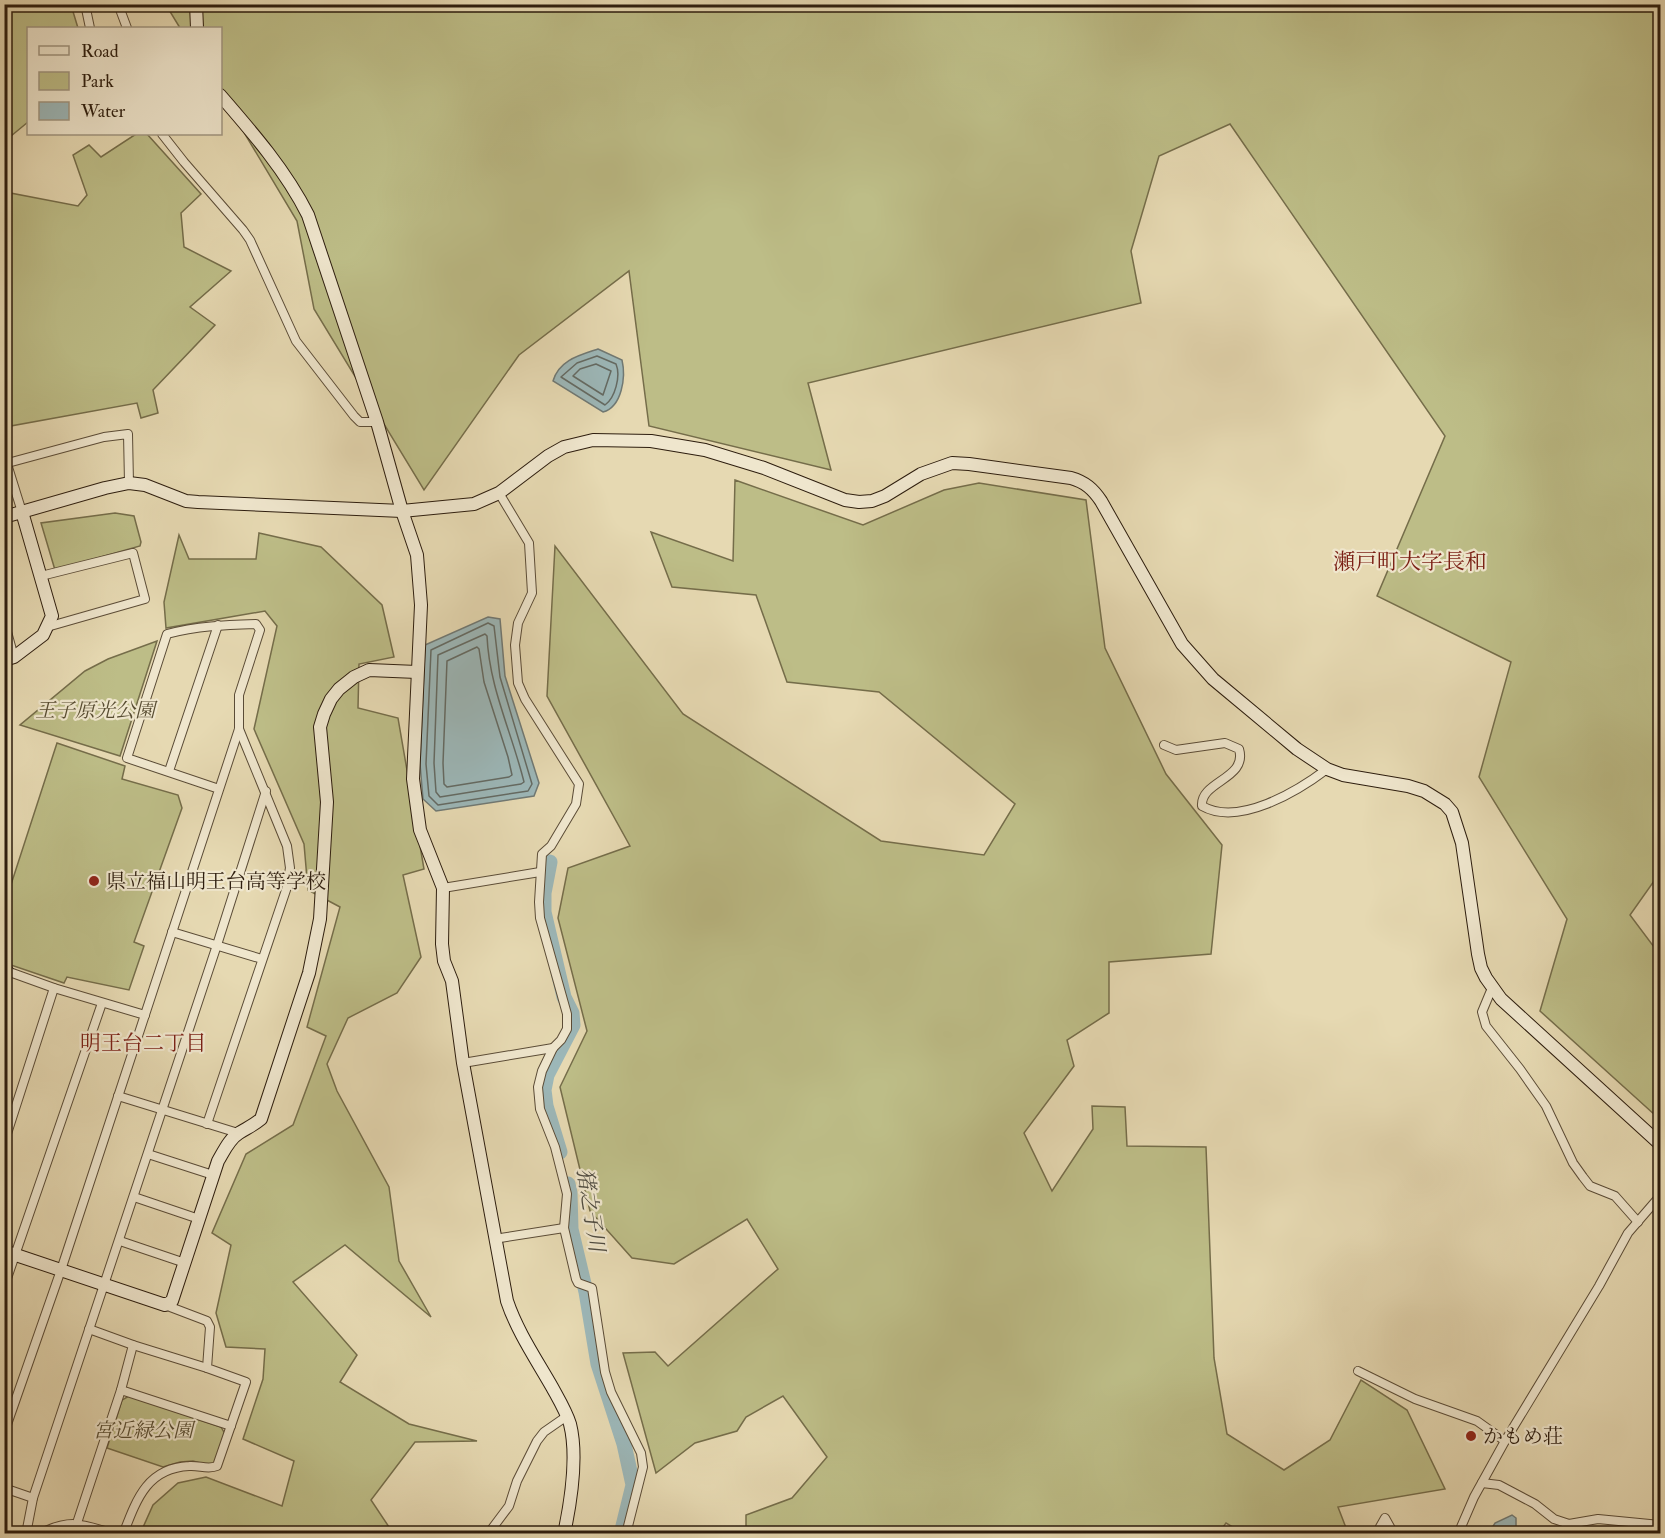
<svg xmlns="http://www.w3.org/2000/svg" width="1665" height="1538" font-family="'IM FELL Double Pica','Noto Serif JP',serif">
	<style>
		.green { fill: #bdbd87; stroke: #756d4a; stroke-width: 1.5 }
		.water { fill: #9cb7b8; stroke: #707974; stroke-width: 1.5 }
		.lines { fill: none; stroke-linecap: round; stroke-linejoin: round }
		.shore { stroke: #646a63; stroke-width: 1.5 }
		.river { stroke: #9cb7b8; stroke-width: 15 }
		.street-casing { stroke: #5b4c37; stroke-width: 10 }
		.secondary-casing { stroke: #2d1d0e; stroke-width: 14 }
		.street { stroke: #efe6cd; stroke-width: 8 }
		.secondary { stroke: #efe6cd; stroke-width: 12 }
		.poi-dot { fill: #8f2418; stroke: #efe6cd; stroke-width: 2 }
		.labels { text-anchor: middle; stroke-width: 4.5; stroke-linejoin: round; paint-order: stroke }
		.park-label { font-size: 20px; font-style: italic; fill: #584d32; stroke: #efe6cd }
		.poi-label { font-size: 20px; fill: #2d1d0e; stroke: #efe6cd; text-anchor: start }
		.neighbourhood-label { font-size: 21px; fill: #7a1f14; stroke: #efe6cd }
		.water-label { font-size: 21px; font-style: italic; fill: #4e4b41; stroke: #efe6cd }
		.quarter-label { font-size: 22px; fill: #7a1f14; stroke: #efe6cd }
	</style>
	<rect width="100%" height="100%" fill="#e6d9b2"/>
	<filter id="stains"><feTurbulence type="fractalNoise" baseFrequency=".00333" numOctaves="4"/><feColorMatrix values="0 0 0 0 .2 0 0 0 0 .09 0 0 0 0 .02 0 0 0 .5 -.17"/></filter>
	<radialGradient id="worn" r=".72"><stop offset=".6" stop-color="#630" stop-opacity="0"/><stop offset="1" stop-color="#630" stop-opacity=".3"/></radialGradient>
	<!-- green -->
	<g class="green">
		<polygon points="5,4 71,5 78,28 28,28 28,122 5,141"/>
		<polygon points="166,5 1660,5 1660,885 1654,881 1630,915 1660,955 1660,1111 1656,1116 1540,1011 1567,919 1479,777 1511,662 1377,596 1445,436 1230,124 1159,156 1131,251 1141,303 808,383 831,470 649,426 629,271 519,355 424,490 314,309 297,221 221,94 220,28 180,28"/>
		<polygon points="136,134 147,134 201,194 181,213 184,247 231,271 190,307 215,325 153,390 158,413 141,418 137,403 5,427 5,192 78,206 87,195 73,155 89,145 101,157"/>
		<polygon points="735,480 863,525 944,490 979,483 1086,500 1105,648 1166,774 1222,845 1211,954 1109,962 1109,1013 1067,1040 1074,1066 1024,1133 1052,1191 1093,1129 1092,1106 1125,1107 1127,1146 1206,1147 1214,1358 1227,1434 1284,1470 1330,1440 1361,1380 1407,1410 1445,1489 1338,1507 1348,1533 1243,1533 1226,1523 1218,1534 746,1533 746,1515 792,1498 827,1457 783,1396 746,1417 737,1431 695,1443 656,1473 623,1353 655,1352 668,1366 778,1269 747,1219 674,1264 632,1258 590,1211 560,1087 587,1031 558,918 568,868 630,846 547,696 555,546 683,714 881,841 984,855 1015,804 879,692 787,682 756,595 672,587 651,532 733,561"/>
		<polygon points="115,513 134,516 141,542 140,546 55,570 41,523"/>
		<polygon points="259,533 321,547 382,605 394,657 359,664 358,708 398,718 424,869 403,875 421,957 397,993 348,1018 327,1064 337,1091 389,1187 399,1261 431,1317 345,1245 293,1282 357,1355 340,1382 409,1424 477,1441 415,1442 371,1500 393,1533 140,1534 153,1505 178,1483 206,1477 282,1506 294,1461 243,1439 263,1379 265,1349 226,1347 216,1313 231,1245 212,1233 246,1154 293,1125 326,1036 307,1027 340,907 308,890 304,844 254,729 277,626 265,611 166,628 164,602 179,535 189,559 256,559"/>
		<polygon points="157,641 120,756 20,725 85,671 108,659"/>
		<polygon points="57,743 125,766 122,779 178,795 182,808 134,942 144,946 129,990 67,977 64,983 5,963 5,900 6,900"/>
		<polygon points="129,1396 221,1427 225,1434 216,1462 208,1465 193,1461 180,1462 163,1467 107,1448 122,1400"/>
	</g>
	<!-- water -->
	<g class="water">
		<path d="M598,349l24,11c4,17 0,47 -19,52l-50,-31c6,-21 27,-26 45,-32z"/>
		<polygon points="488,617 500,619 505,676 539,783 534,796 436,811 423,799 420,764 425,645"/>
		<polygon points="1512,1515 1516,1518 1516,1528 1513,1533 1489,1533 1495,1523"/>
	</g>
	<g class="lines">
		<!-- shore -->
		<g class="shore">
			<path d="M597,356l19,8c5,12 -1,34 -11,41l-44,-28 16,-14z"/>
			<polygon points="596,364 611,371 603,395 573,376 580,369"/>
			<polygon points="488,623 494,626 500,677 532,784 528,791 438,805 429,796 426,764 431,650"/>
			<path d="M485,634l2,2c2,51 25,97 37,146l-3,2 -81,13 -4,-5 -2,-29 4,-108z"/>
			<polygon points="477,647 479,649 484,682 508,757 512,775 509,777 447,787 444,784 443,763 447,661"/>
		</g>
		<!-- river -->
		<g class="river">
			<polyline points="550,862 544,893 544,912 564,997 572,1013 573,1025 547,1075 544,1090 546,1106 560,1152"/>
			<polyline points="568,1184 570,1193 571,1229 586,1292 598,1364 624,1444 633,1485 621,1534"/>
		</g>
		<!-- street casing -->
		<g class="street-casing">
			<g id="street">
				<polyline points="85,4 90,28"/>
				<polyline points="118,4 127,28"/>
				<polyline points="162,134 184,162 243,230 250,240 296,341 354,416 360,422 377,422"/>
				<polyline points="4,464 104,437 128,434 129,483"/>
				<polyline points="7,464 22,512"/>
				<polyline points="499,493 529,543 532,593 518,623 515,645 518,683 525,699 579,784 576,804 551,846 542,854 539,902 540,918 567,1014 567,1029 561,1040 553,1048 542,1071 538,1087 540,1109 555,1147 567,1194 564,1228 576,1279 578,1283 592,1288 605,1372 611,1392 641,1453 643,1467 626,1534"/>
				<polyline points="41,576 133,553 145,599 47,627"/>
				<polyline points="4,621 14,657"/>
				<path d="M1164,745l12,5 49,-7 14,6c9,30 -39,32 -37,57 37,21 96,-15 125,-37"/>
				<polyline points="169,771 218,625"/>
				<polyline points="443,888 540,872"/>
				<polyline points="172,932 262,959"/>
				<polyline points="4,970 54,988 145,1015"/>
				<polyline points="1492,988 1482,1012 1486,1026 1520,1069 1546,1106 1573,1163 1583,1177 1590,1186 1615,1196 1638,1222"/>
				<polyline points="463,1063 553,1048"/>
				<polyline points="118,1096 238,1133"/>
				<polyline points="207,1124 286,890 290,868 287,846 239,729"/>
				<polyline points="4,1143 54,988"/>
				<polyline points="148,1154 213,1175"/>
				<polyline points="134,1197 199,1219"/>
				<polyline points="494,1239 564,1228"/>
				<polyline points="120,1241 185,1263"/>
				<polyline points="4,1287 102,1003"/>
				<polyline points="89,1329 133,1345 207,1368"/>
				<polyline points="1358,1371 1415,1399 1477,1421 1505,1441"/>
				<polyline points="121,1390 231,1426"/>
				<path d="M4,1433l57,-163 178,-541v-34l21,-65 -4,-6c-31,1 -59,2 -89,10l-40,124 92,31"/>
				<polyline points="1482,1483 1499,1485 1535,1504 1554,1519 1569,1524 1598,1519 1660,1525"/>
				<polyline points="4,1488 33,1498"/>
				<polyline points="77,1523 121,1390 133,1345"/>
				<polyline points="26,1534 33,1498 217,945 266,791"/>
				<path d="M39,1534c32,-16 43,-10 75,0"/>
				<path d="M120,1534l4,-2c13,-34 24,-64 65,-66 10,-1 19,4 28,0l29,-84 -39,-14 3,-41 -3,-6 -42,-16"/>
				<polyline points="488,1534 509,1506 517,1481 537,1441 544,1432 567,1416"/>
				<polyline points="1376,1534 1385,1518 1394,1534"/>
				<polyline points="1458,1534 1474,1497 1505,1441 1599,1286 1628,1233 1660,1196"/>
			</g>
		</g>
		<!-- secondary casing -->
		<g class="secondary-casing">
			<g id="secondary">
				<polyline points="196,4 197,28"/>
				<path d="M220,95c33,38 66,76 88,120l69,207 25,89 15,44 4,50 -8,174 7,51 23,58 -1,56 2,17 8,20 11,82 44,238c10,30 29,58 45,86 6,11 14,24 18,37 8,32 1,77 -6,110"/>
				<path d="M4,517l101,-29 24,-5 16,2 41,16 12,1 204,9 72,-7 25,-11 49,-37 16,-9 29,-7 58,1 54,9 59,18 81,32 14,2 13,-1 13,-5 36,-22 31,-11 17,1 102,14c14,4 22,11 30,23l81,143 31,35 84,70 30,20 16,6 65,11 16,5 21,13 7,8 10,31 16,111 3,14 5,10 15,21 159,145"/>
				<polyline points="4,660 14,657 43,635 52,616 22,512"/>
				<polyline points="4,978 7,971"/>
				<path d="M4,1251l161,54 7,-4 46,-140c6,-10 11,-22 21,-28 8,-5 15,-8 22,-14l48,-146 11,-54 7,-117 -7,-75 4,-13 7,-15 8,-10 15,-12 15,-7 48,2"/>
			</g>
		</g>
		<!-- street -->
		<use href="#street" class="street"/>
		<!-- secondary -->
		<use href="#secondary" class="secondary"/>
	</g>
	<!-- markers -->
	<g class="poi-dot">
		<circle cx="94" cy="881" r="6"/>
		<circle cx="1471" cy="1436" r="6"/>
	</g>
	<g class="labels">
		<!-- park labels -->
		<g class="park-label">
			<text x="95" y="717">王子原光公園</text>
			<text x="143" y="1437">宮近緑公園</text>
		</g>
		<!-- poi labels -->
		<g class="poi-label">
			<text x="106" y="888">県立福山明王台高等学校</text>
			<text x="1483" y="1443">かもめ荘</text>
		</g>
		<!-- neighbourhood labels -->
		<g class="neighbourhood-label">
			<text x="143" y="1050">明王台二丁目</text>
		</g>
		<!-- water labels -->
		<g class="water-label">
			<text transform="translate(591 1210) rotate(81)" y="7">猪之子川</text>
		</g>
		<!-- quarter labels -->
		<g class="quarter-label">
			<text x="1410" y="569">瀬戸町大字長和</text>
		</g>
	</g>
	<!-- margin -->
	<rect width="1665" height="1538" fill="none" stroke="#e6d9b2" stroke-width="24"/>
	<rect x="6" y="6" width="1653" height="1526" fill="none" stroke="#2d1d0e" stroke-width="3"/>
	<rect x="12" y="12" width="1641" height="1514" fill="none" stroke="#2d1d0e" stroke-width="1.5"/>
	<!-- legend -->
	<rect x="27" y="27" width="195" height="108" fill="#efe6cd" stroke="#a19681" stroke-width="1.5"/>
	<rect x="39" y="46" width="30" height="9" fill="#efe6cd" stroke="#a19681" stroke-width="1.5"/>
	<text x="81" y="57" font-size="18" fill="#2d1d0e">Road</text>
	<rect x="39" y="72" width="30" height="18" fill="#bdbd87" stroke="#a19681" stroke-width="1.5"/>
	<text x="81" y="87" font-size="18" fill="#2d1d0e">Park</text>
	<rect x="39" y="102" width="30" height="18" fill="#9cb7b8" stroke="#a19681" stroke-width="1.5"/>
	<text x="81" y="117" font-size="18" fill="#2d1d0e">Water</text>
	<rect width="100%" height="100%" filter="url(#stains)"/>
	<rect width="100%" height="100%" fill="url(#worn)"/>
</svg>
